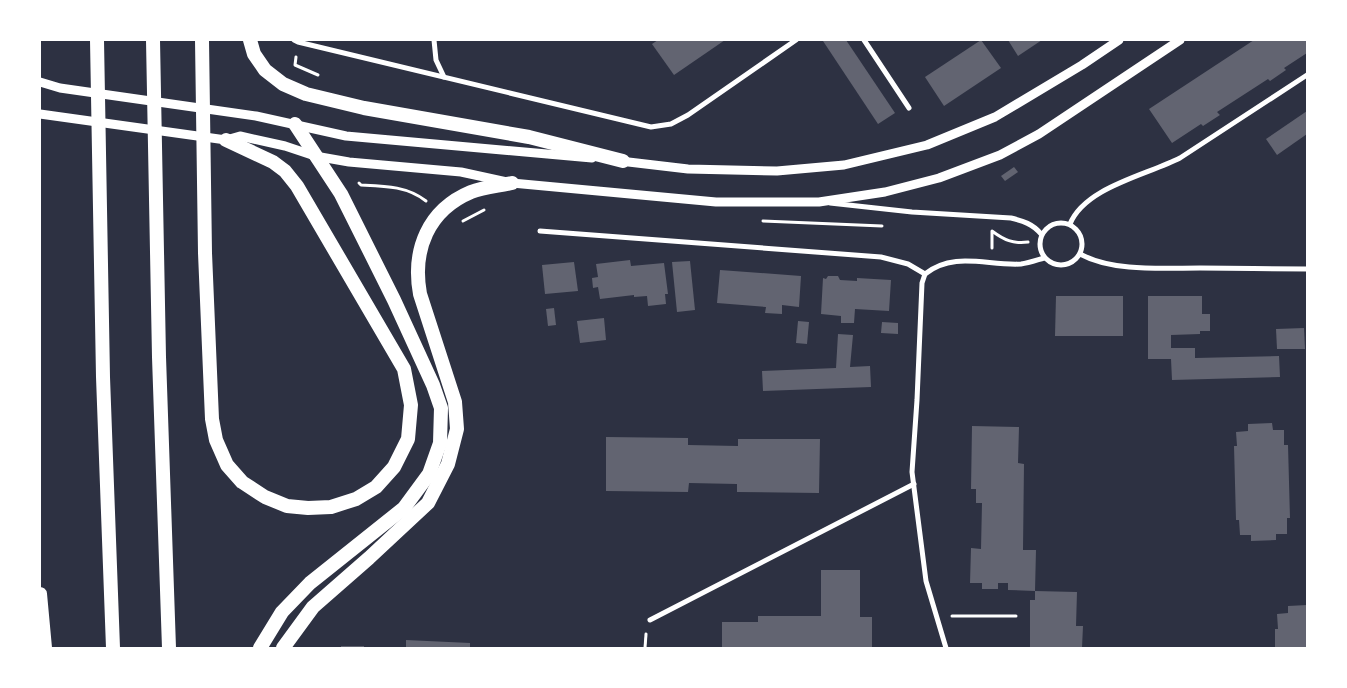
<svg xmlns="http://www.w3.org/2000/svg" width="1347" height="688" font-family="'Roboto Condensed',sans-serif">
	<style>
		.building { fill: #626471 }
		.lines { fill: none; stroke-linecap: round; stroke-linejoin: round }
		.path { stroke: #fff; stroke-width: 3 }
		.minor { stroke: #fff; stroke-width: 5 }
		.tertiary { stroke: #fff; stroke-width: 9 }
		.trunk { stroke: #fff; stroke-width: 14 }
	</style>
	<rect width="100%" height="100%" fill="#2d3142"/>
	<!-- building -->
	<g class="building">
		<polygon points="658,40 725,40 674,75 652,44"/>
		<polygon points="824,40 846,40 895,113 878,124 823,41"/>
		<polygon points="981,40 1001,68 944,106 925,77"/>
		<polygon points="1008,40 1042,40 1018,56"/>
		<polygon points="1254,40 1307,40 1307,53 1284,68 1286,70 1270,81 1268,79 1217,112 1220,115 1203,126 1201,124 1172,143 1149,109"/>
		<polygon points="1307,111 1307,134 1277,155 1266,139"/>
		<polygon points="1014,167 1018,172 1005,181 1001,176"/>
		<polygon points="630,260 631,266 664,263 668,294 665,294 666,304 648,306 647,296 634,297 634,295 600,299 598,287 593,288 592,278 598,277 596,264"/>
		<polygon points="690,261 695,310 677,312 672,262"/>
		<polygon points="574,262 578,291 545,294 542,265"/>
		<polygon points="720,270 801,276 799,307 782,305 782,314 765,313 766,307 717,303"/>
		<polygon points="828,276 838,276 840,280 857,281 857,278 891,280 889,311 855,309 854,323 841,323 841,316 821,314 823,278 826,279"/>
		<polygon points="1056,296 1123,296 1123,336 1055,336"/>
		<polygon points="1148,296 1202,296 1202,314 1210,314 1210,331 1200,331 1200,334 1171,335 1171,348 1195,348 1195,358 1279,356 1280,377 1172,380 1171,359 1148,359"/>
		<polygon points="554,308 556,325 548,326 546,309"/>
		<polygon points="604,318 606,340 580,343 577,321"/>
		<polygon points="798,321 809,322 807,344 796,343"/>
		<polygon points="882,322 898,323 898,334 881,333"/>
		<polygon points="1304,328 1305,349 1277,349 1276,329"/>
		<polygon points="838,334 853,335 850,367 870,366 871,387 763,391 762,371 836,368"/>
		<polygon points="1272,423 1273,430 1284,430 1284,445 1288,445 1290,518 1287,518 1287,534 1276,534 1276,540 1251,541 1251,535 1240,535 1239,520 1236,520 1234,446 1237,446 1236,432 1248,431 1248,424"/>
		<polygon points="972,426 1019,427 1018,463 1024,464 1023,550 1036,550 1035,591 1008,590 1008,583 998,583 998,589 982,589 982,583 970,583 971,548 981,549 982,503 976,503 976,489 971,489"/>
		<polygon points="606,437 688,438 688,445 738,446 738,439 820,439 819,493 737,492 737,484 689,483 688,492 606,491"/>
		<polygon points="821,570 860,570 860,617 872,617 872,648 722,648 722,622 758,622 758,616 821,616"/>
		<polygon points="1035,591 1077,592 1076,626 1083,626 1082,648 1030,648 1030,600 1035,600"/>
		<polygon points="1307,605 1307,648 1275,648 1275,629 1278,629 1277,614 1288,613 1288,606"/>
		<polygon points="406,640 470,643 470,648 406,648"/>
		<rect x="341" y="646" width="23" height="2"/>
	</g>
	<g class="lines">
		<!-- path -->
		<g class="path">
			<polyline points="296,57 295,65 318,75"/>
			<path d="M359,183l2,2c23,1 46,1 65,16"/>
			<polyline points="463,221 484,210"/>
			<polyline points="763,221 882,226"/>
			<path d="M992,248v-17c12,9 21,13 36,11"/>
			<polyline points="952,616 1016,616"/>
			<polyline points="645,648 646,634"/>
		</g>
		<!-- minor -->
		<g class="minor">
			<polyline points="294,40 298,42 651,127 671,124 688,115 796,40"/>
			<polyline points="434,40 436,60 444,77"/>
			<polyline points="864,40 909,108"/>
			<path d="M830,203l82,9 99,6c12,3 22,6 30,16"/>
			<circle cx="1061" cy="244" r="21"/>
			<path d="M1070,224c15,-37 77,-49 110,-66l127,-83"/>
			<path d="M540,231l341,26 27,7 17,10c29,-23 62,-8 96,-10 8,-1 16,-4 23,-6"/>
			<path d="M1080,254c33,18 83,14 120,14 36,0 71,1 107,1"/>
			<polyline points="925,274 922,283 917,400 912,472 926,581 946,648"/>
			<polyline points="650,620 914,484"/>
		</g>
		<!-- tertiary -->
		<g class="tertiary">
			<polyline points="40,82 60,88 256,116 346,136 592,158"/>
			<polyline points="40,114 226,140 240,136 285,146 315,156 349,162 461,172 512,183 716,202 819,202 885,192 939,178 1000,155 1039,134 1180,40"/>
			<polyline points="620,161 688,169 777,171 844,165 927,145 995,117 1082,65 1119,40"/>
		</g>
		<!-- trunk -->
		<g class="trunk">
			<polyline points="97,40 103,377 113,648"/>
			<polyline points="153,40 159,357 169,648"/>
			<polyline points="202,40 205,253 212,419 216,440 227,465 242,482 265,497 287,506 308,508 331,507 356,499 376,487 394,467 408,439 411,405 404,369 297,186 285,171 273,162 226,140"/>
			<polyline points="250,40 254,54 265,70 283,84 306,94 364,108 529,137 623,161"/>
			<polyline points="40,594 45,648"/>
			<polyline points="260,648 282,612 310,583 404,508 429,474 440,443 441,408 433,385 394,300 341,194 295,124"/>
			<path d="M283,648l30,-41 56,-49 59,-55 20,-39 9,-35 -2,-27 -35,-108c-8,-44 8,-84 51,-102 13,-5 28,-6 41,-9"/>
		</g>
	</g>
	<!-- border -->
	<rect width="1347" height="688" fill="none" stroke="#ffffff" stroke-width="82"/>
</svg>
